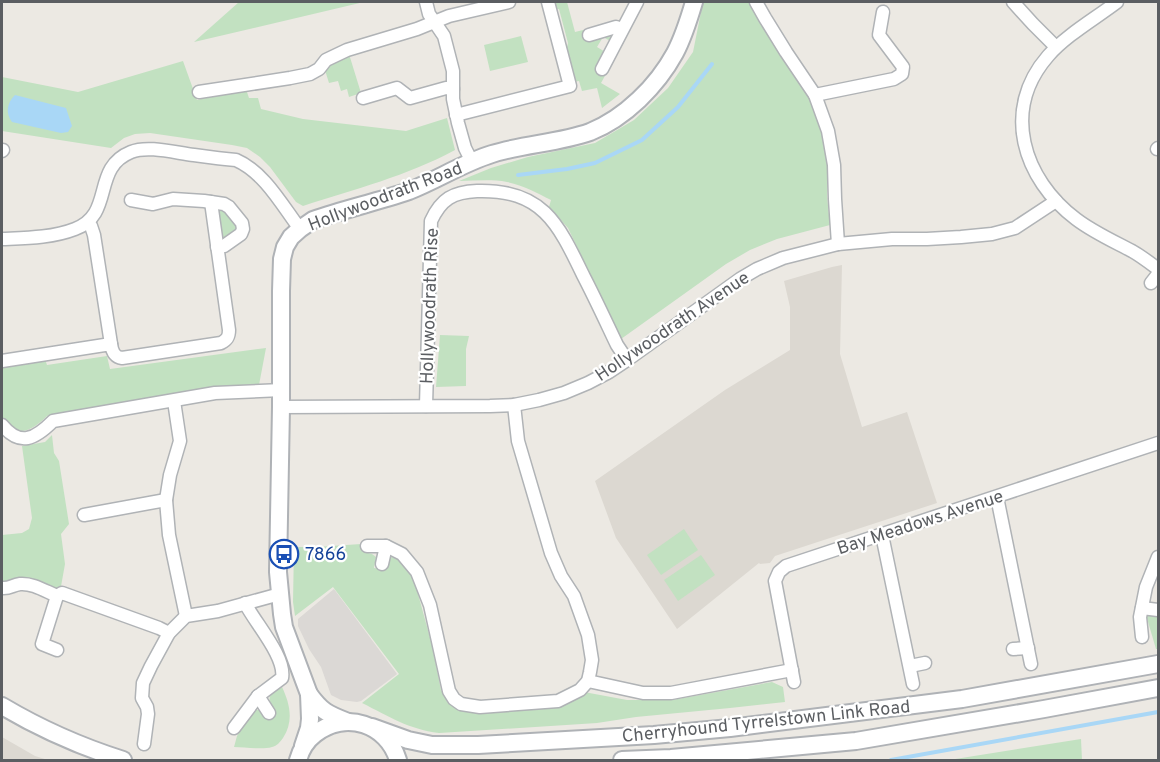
<svg xmlns="http://www.w3.org/2000/svg" width="1160" height="762" font-family="Overpass,sans-serif">
	<style>
		.industrial { fill: #dbd8d5 }
		.education { fill: #dcd8d1 }
		.green { fill: #c2e1c1 }
		.water { fill: #a9d7f6 }
		.lines { fill: none; stroke-linecap: round; stroke-linejoin: round }
		.stream { stroke: #a9d7f6; stroke-width: 4 }
		.street-casing { stroke: #b0b3b6; stroke-width: 15 }
		.secondary-casing { stroke: #afb2b6; stroke-width: 20 }
		.street { stroke: #fff; stroke-width: 12 }
		.secondary { stroke: #fff; stroke-width: 16 }
		.labels { text-anchor: middle; stroke-width: 4.5; stroke-linejoin: round; paint-order: stroke }
		.street-label { font-size: 18px; fill: #5b5e62; stroke: #fff }
		.transit-label { font-size: 18px; fill: #164399; stroke: #fff; text-anchor: start }
	</style>
	<rect width="100%" height="100%" fill="#ece9e3"/>
	<!-- industrial -->
	<polygon class="industrial" points="334,589 397,674 361,701 357,702 341,700 331,695 321,667 309,649 298,626 298,619"/>
	<!-- education -->
	<g class="education">
		<polygon points="842,265 840,354 862,427 907,412 937,503 775,556 770,563 760,564 759,563 677,629 616,538 595,481 725,390 790,350 790,307 784,281 832,267"/>
		<polygon points="2,737 35,756 48,760 2,760"/>
	</g>
	<!-- green -->
	<g class="green">
		<polygon points="239,2 364,2 194,42"/>
		<polygon points="552,2 567,2 575,32 587,29 589,37 613,31 614,38 612,42 603,37 597,47 607,53 598,69 606,74 601,83 620,94 602,108 597,88 582,91 579,81 573,82 565,50 567,47 568,43 559,9 555,10"/>
		<path d="M703,2h48l24,44 26,36 16,33 8,33 3,21 -1,27 3,29 -53,14 -27,11 -24,14 -105,75 -53,-111 -19,-21 2,-7c-14,-7 -28,-15 -44,-18 -16,-3 -32,-1 -48,-1l32,-13 37,-11 67,-14 39,-23 34,-32 25,-36z"/>
		<polygon points="521,36 528,62 490,71 484,45"/>
		<polygon points="349,54 361,93 349,97 347,89 341,91 338,81 329,83 324,67 333,64 332,60"/>
		<path d="M183,61l14,39 49,-11 3,9h9l3,11 42,10 103,12 41,-13 8,32c-48,26 -100,39 -152,56l-7,-4 -26,-35 -10,-10 -13,-9 -15,-3 -82,-12 -15,1 -11,4 -13,10 -109,-17v-54l76,15z"/>
		<polygon points="219,209 225,211 237,226 237,229 224,240 220,240 216,211"/>
		<polygon points="440,335 469,336 466,349 466,386 436,387"/>
		<path d="M266,348l-7,37 -67,6 -145,25c-8,8 -22,20 -35,13 -4,-1 -8,-8 -10,-11v-50l43,-9 2,6 60,-9 3,13z"/>
		<polygon points="52,435 54,453 59,461 69,524 61,534 65,564 60,592 2,583 2,535 22,533 29,529 32,518 22,446 45,442"/>
		<polygon points="684,529 698,550 661,575 647,555"/>
		<path d="M361,544l3,8 8,2 4,3 -2,11 9,1 4,-9 4,-3 9,3 7,6 8,17 17,62 9,45 7,13 20,8 78,-4 22,-4 16,-11 43,8h45l100,-18 11,5 2,15 -55,6 -94,9 -39,6 -158,10c-31,-4 -49,-16 -77,-30l37,-29 -66,-87 -38,29 -2,-14 1,-55h23z"/>
		<polygon points="701,555 715,575 678,601 664,580"/>
		<polygon points="1158,612 1158,649 1156,649 1146,615"/>
		<path d="M282,687c8,17 12,34 1,51 -3,4 -6,8 -11,9 -10,3 -27,0 -38,0l3,-11 17,-26h6l5,8 10,-6c-9,-16 -7,-16 7,-25z"/>
		<polygon points="1081,739 1082,760 949,760"/>
	</g>
	<!-- water -->
	<path class="water" d="M15,95l51,13 6,18 -4,6 -7,1 -49,-11c-7,-9 -5,-19 3,-27z"/>
	<g class="lines">
		<!-- stream -->
		<g class="stream">
			<polyline points="518,175 567,169 595,163 642,140 678,107 712,64"/>
			<polyline points="891,760 1158,712"/>
		</g>
		<!-- street casing -->
		<g class="street-casing">
			<g id="street">
				<polyline points="426,2 429,14 444,36 453,71 453,99 458,123 465,148 472,162"/>
				<polyline points="756,2 765,18 786,52 815,95 828,131 834,165 835,199 838,244"/>
				<polyline points="1013,2 1033,24 1056,47"/>
				<path d="M1117,2c-21,16 -52,34 -69,54 -47,54 -25,123 28,163 17,13 37,22 56,32 9,5 18,12 26,18"/>
				<polyline points="589,35 616,27 622,29"/>
				<polyline points="602,69 637,2"/>
				<polyline points="199,92 290,78 310,74 319,69 326,60 347,50 417,29 449,16 509,2"/>
				<polyline points="815,95 894,79 902,74 903,67 879,35 883,12"/>
				<polyline points="363,98 397,88 410,98 446,88 453,89"/>
				<polyline points="456,115 570,86 548,2"/>
				<polyline points="1157,149 1158,148"/>
				<polyline points="2,151 3,150"/>
				<polyline points="131,200 153,204 173,199 204,201 224,204 229,207 242,223 243,229 241,234 224,246 217,247"/>
				<polyline points="88,222 91,226 94,235 111,344"/>
				<path d="M2,239c23,-1 50,-1 73,-10 40,-15 16,-61 56,-77 17,-7 45,1 63,3 14,2 28,4 42,5 28,12 46,45 64,69"/>
				<polyline points="1151,283 1158,274"/>
				<path d="M2,361l109,-17c1,7 3,13 11,14l99,-15c6,-3 8,-6 8,-13l-18,-128"/>
				<polyline points="174,401 180,441 170,475 166,500 169,535 186,616"/>
				<path d="M426,406l5,-185c10,-22 22,-29 46,-30 65,-2 81,32 106,84 12,23 23,47 34,70l10,15"/>
				<polyline points="281,407 490,406 514,405 539,400 564,393 588,383 609,372 627,360 740,279 757,269 783,258 838,244 892,239 927,239 961,237 992,234 1015,228 1056,201"/>
				<path d="M2,425c18,22 33,14 51,-4l162,-28 67,-3"/>
				<polyline points="997,497 1031,664"/>
				<polyline points="84,515 166,500"/>
				<polyline points="882,535 913,684"/>
				<polyline points="367,546 386,546 402,554 417,572 430,605 449,691 454,699 461,704 480,707 558,701 580,690 588,681 590,672 592,660 588,635 574,596 561,576 551,553 518,441 514,405"/>
				<polyline points="382,564 386,546"/>
				<path d="M2,588c8,1 10,-3 18,-4 13,-1 25,7 37,12l-15,48 15,6"/>
				<polyline points="57,596 62,593 159,628 169,633"/>
				<polyline points="1142,608 1158,610"/>
				<polyline points="1142,637 1140,617 1146,587 1158,557"/>
				<polyline points="1013,649 1028,648"/>
				<polyline points="910,666 925,663"/>
				<polyline points="588,681 643,693 671,693 792,670"/>
				<polyline points="794,682 775,581 779,572 786,566 1158,443"/>
				<polyline points="258,696 269,713"/>
				<path d="M234,728l24,-32 24,-18c4,-21 -27,-55 -37,-75"/>
				<polyline points="144,744 148,714 147,707 142,698 143,683 151,666 169,633 186,616 218,611 280,594"/>
			</g>
		</g>
		<!-- secondary casing -->
		<g class="secondary-casing">
			<g id="secondary">
				<path d="M309,694c13,18 19,20 39,28"/>
				<path d="M2,706c37,22 80,41 121,54"/>
				<polyline points="372,727 408,740 432,745 478,745 654,735 730,728 962,699 1158,664"/>
				<path d="M303,746l6,-18 1,-9 -1,-25 -25,-67 -2,-13 -4,-42 3,-165v-116l1,-32 3,-12 6,-10 9,-8 13,-9c32,-11 64,-18 96,-29 28,-11 54,-28 83,-37 32,-10 67,-11 98,-22 35,-14 67,-46 85,-79 9,-17 14,-34 19,-51"/>
				<path d="M298,760c3,-11 8,-19 17,-26 31,-24 72,-10 83,26"/>
				<polyline points="622,760 671,758 856,741 1044,709 1158,688"/>
			</g>
		</g>
		<!-- street -->
		<use href="#street" class="street"/>
		<!-- secondary -->
		<use href="#secondary" class="secondary"/>
	</g>
	<!-- icons -->
	<defs>
		<g id="bus-ring" transform="scale(1.5)"><circle r="9.5" fill="#fff" stroke="#1a4fb4" stroke-width="1.5"/><path d="M-5-6H5V4H4V6H2V4H-2V6H-4V4H-5ZM-3.5-4V0h7V-4ZM-3.5 1.2v1.5H-2V1.2ZM2 1.2v1.5H3.5V1.2Z" fill="#1a4fb4"/></g>
	</defs>
	<g fill-rule="evenodd">
		<use href="#bus-ring" x="284" y="554"/>
	</g>
	<g class="labels">
		<!-- street labels -->
		<g class="street-label">
			<text transform="translate(385 196) rotate(-21)" y="6">Hollywoodrath Road</text>
			<text transform="translate(429 306) rotate(-88)" y="6">Hollywoodrath Rise</text>
			<text transform="translate(672 326) rotate(-34)" y="6">Hollywoodrath Avenue</text>
			<text transform="translate(920 522) rotate(-18)" y="6">Bay Meadows Avenue</text>
			<text transform="translate(766 721) rotate(-6)" y="6">Cherryhound Tyrrelstown Link Road</text>
		</g>
		<!-- transit labels -->
		<g class="transit-label">
			<text x="305" y="560">7866</text>
		</g>
	</g>
	<!-- border -->
	<rect width="1160" height="762" fill="none" stroke="#5b5e62" stroke-width="6"/>
</svg>
